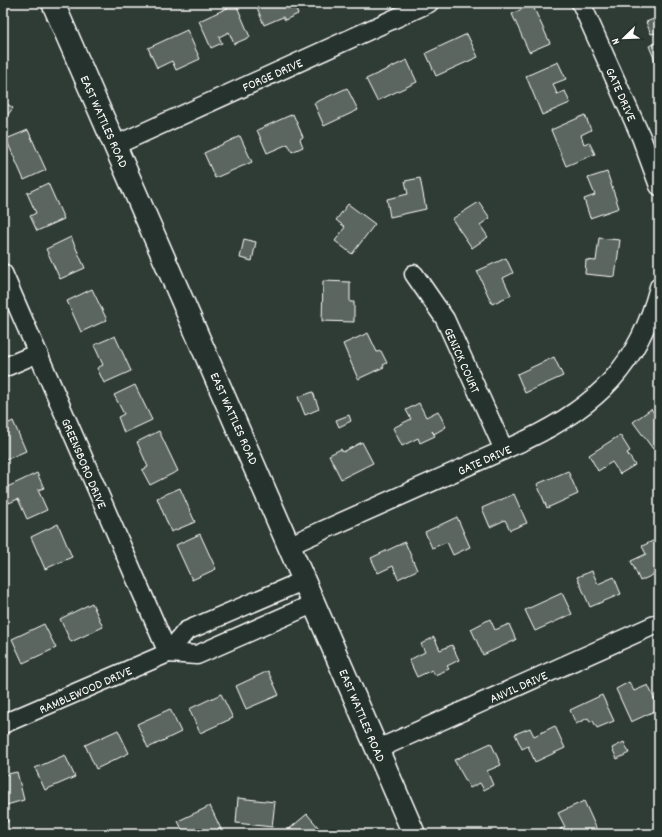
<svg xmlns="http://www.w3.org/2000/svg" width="662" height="837" font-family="Dekko,sans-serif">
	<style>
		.building { fill: #5b6661; stroke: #fff }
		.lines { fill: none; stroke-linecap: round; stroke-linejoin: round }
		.street-casing { stroke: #fff; stroke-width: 21 }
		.secondary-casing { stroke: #fff; stroke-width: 25 }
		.street { stroke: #26332d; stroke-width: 18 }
		.secondary { stroke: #26332d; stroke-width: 22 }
		.labels { text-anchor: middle; stroke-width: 3.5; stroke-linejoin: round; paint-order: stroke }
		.street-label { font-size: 13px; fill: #fff; stroke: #26332d }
	</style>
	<rect width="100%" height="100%" fill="#2f3b35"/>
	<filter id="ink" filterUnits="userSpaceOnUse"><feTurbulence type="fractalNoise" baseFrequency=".025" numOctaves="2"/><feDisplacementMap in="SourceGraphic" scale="8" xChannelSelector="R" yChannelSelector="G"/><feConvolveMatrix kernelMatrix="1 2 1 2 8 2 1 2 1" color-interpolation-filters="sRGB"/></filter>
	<g filter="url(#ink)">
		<!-- building -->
		<g class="building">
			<polygon points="261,3 293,3 298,14 285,20 283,17 264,25 256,5"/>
			<polygon points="236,4 250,37 234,44 229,32 219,37 222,43 211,48 199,21"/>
			<polygon points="532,4 550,43 529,52 512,14"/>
			<polygon points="659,17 659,41 655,33 651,34 646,22"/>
			<polygon points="187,30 200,59 176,70 172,61 157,68 148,48"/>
			<polygon points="467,34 478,57 436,76 426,53"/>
			<polygon points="659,42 659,61 656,63 649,46"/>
			<polygon points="407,60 417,82 377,101 366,79"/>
			<polygon points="558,62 566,79 553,84 557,94 565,91 570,103 542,115 526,76"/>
			<polygon points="347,88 358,110 324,126 314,103"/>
			<polygon points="3,101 13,108 3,121"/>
			<polygon points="293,114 303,137 300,139 303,147 292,152 288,144 267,153 257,130"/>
			<polygon points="585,115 591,130 581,135 584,144 589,142 595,154 566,166 551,130"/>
			<polygon points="28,130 46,170 24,180 6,139"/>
			<polygon points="240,136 252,162 215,178 204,153"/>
			<polygon points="607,172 619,208 590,218 584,199 595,195 588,178"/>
			<polygon points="420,178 426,209 390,217 387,199 408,194 405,181"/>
			<polygon points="48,183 64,219 37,231 30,216 36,213 27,193"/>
			<polygon points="479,202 490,218 480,225 488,237 472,248 452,219"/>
			<polygon points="348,204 375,224 352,254 335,241 345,227 336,220"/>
			<polygon points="71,237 85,268 60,279 46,249"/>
			<polygon points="599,238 620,240 615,277 585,274 586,260 596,261"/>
			<polygon points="244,239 256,242 252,261 240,258"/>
			<polygon points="506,258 513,273 503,278 511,295 492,304 477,271"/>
			<polygon points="323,281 350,282 350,302 354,302 354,322 322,321"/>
			<polygon points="92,289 107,320 81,332 67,301"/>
			<polygon points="368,333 377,352 381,351 387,363 383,365 384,367 358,379 343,344"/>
			<polygon points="115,336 131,371 104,383 97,368 103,365 94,345"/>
			<polygon points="554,357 563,376 525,393 517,374"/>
			<polygon points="135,385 152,420 124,433 118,417 124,414 114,395"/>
			<polygon points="313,392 319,409 305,415 298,397"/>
			<polygon points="419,403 426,417 438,411 446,427 434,434 432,431 435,436 420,443 418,438 402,446 393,428 411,419 406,410"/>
			<polygon points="651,409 658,418 659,417 659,445 653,449 633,422"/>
			<polygon points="349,415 351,421 339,427 336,420"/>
			<polygon points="13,421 26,451 3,461 3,426"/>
			<polygon points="159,431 178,471 150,485 142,470 148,467 137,442"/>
			<polygon points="620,435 630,451 627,453 635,465 620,474 612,462 598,471 589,455"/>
			<polygon points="362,442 373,463 341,479 329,455 341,449 343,452"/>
			<polygon points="568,471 578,494 547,508 537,484"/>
			<polygon points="37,473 44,488 38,490 47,510 27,519 18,499 9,503 3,489"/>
			<polygon points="180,488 195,522 171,532 157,498"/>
			<polygon points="514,494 527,523 510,530 505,520 490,527 482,508"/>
			<polygon points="457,517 470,547 453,555 447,542 432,548 425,532"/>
			<polygon points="58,524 72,557 45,569 31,537"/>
			<polygon points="200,534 216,569 192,580 176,545"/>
			<polygon points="655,540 659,549 659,580 655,574 640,581 631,561 646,554 642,546"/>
			<polygon points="405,542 417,570 398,579 393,566 378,573 371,558"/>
			<polygon points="592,571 598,584 614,577 621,594 590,607 577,577"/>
			<polygon points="562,593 572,614 535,631 525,610"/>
			<polygon points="92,603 103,627 71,642 60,619"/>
			<polygon points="490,619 495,630 509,624 516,640 483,655 471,629"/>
			<polygon points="44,624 56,648 23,663 12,639"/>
			<polygon points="434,637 440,650 452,645 459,660 447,666 449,669 435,675 432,670 417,677 409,660 425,652 421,644"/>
			<polygon points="268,671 279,695 246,709 236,686"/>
			<polygon points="629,682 634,691 648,685 659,709 631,722 616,689"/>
			<polygon points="221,694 233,718 200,733 189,709"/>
			<polygon points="602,695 614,721 597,728 593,721 590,722 588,718 576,724 570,710"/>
			<polygon points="170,709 181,732 148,748 137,724"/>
			<polygon points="555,726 565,748 535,762 528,746 522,749 515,734 530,728 534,736"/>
			<polygon points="118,730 129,753 96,769 85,745"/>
			<polygon points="624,742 629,753 617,759 612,748"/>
			<polygon points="491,743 501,765 487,771 493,785 484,790 480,783 470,788 454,760"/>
			<polygon points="65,755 75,777 45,790 35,768"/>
			<polygon points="17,772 24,800 3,806 8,822 3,823 3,775"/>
			<polygon points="238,798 275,802 272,827 236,823"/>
			<polygon points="584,801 599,834 562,834 560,829 565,827 558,813"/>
			<polygon points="210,806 221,829 211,834 184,834 178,821"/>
			<polygon points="307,814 324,834 292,834 288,830"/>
		</g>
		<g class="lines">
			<!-- street casing -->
			<g class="street-casing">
				<g id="street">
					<polyline points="581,3 641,137 659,186"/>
					<polyline points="116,145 429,3"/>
					<polyline points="3,273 168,653"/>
					<polyline points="414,274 445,319 504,450"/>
					<polyline points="3,368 38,353"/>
					<path d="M290,545l236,-105c71,-34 113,-75 133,-153"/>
					<polyline points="168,653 197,655 315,603"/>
					<polyline points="3,724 168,653 186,631 305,580"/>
					<polyline points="378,749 659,623"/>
				</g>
			</g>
			<!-- secondary casing -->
			<g class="secondary-casing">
				<polyline id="secondary" points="53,3 414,834"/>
			</g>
			<!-- street -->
			<use href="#street" class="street"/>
			<!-- secondary -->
			<use href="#secondary" class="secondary"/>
		</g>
	</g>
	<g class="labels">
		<!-- street labels -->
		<g class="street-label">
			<text transform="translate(272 74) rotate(-24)" y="5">FORGE DRIVE</text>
			<text transform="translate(622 94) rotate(66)" y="5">GATE DRIVE</text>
			<text transform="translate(105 121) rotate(66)" y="5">EAST WATTLES ROAD</text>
			<text transform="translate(463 360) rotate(66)" y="5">GENICK COURT</text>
			<text transform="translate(235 418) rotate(66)" y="5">EAST WATTLES ROAD</text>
			<text transform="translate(484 459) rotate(-24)" y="5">GATE DRIVE</text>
			<text transform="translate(85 463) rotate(67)" y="5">GREENSBORO DRIVE</text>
			<text transform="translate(518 686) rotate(-24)" y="5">ANVIL DRIVE</text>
			<text transform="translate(85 689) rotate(-24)" y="5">RAMBLEWOOD DRIVE</text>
			<text transform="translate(363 715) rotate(67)" y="5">EAST WATTLES ROAD</text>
		</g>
	</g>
	<!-- margin -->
	<rect width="662" height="837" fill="none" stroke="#26332d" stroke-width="16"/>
	<rect x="8" y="8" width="646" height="821" fill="none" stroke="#fff" stroke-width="1.5" filter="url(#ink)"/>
	<!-- north arrow -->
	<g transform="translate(624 38) rotate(247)" stroke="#26332d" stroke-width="3" paint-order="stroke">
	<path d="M0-3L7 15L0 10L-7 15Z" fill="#ffffff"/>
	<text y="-6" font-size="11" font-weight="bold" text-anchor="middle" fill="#ffffff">N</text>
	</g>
</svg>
